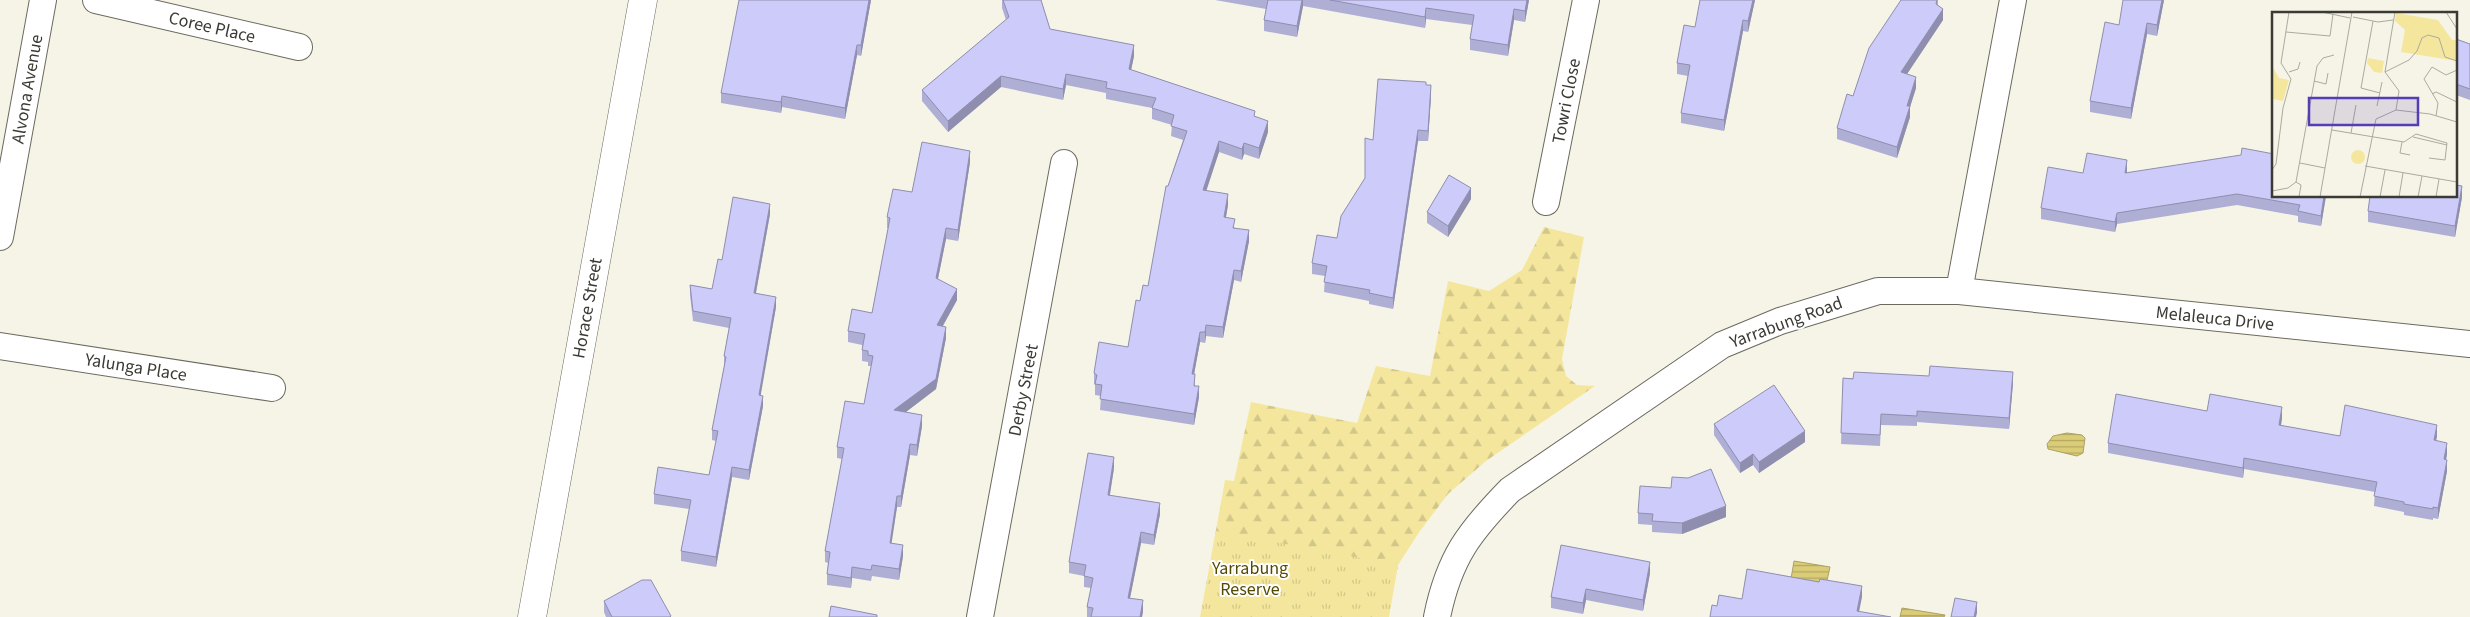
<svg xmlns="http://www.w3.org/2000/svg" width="2470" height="617" font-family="'Source Sans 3',sans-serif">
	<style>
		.forest { fill: url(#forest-firs) }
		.park { fill: url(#park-tufts) }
		.water { fill: url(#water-rules); stroke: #aba163 }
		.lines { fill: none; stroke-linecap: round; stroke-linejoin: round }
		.minor-casing { stroke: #6c6a5f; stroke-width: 28 }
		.secondary-casing { stroke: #6c6a5f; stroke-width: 29 }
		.minor { stroke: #fff; stroke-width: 26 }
		.secondary { stroke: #fff; stroke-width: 28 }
		.wall { fill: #afafd6 }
		.shaded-wall { fill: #8f8eae }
		.building { fill: #cccbf9; stroke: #8f8eae }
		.labels { text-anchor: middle; stroke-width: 4; stroke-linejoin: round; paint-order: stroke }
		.street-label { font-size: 18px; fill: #3b3a35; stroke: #fff }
		.park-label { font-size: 18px; fill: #554a04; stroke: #fff }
		.inset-road { fill: none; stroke: #abaaa0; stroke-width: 1 }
		.view { fill: #553db5; fill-opacity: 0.15; stroke: #553db5; stroke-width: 2.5 }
		.inset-edge { fill: none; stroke: #3b3a35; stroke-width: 2.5 }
	</style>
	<defs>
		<pattern id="forest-firs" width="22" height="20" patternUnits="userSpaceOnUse" patternTransform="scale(1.25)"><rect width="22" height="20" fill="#f4e79d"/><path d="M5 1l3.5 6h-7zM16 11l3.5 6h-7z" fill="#d2c788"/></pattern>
		<pattern id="park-tufts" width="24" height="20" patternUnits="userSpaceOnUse" patternTransform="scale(1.25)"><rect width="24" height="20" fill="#f4e79d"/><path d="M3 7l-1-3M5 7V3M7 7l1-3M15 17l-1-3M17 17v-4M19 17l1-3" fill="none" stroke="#d2c788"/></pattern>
		<pattern id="water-rules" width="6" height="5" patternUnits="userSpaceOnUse" patternTransform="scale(1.25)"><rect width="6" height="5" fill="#dbcd77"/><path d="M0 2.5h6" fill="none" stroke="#b3a762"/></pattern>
	</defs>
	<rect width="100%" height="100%" fill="#f6f4e7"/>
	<!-- forest -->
	<polygon class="forest" points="1544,227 1584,237 1562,359 1566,376 1577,385 1595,386 1486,461 1448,494 1420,531 1398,565 1390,605 1209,569 1225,480 1234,481 1251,402 1357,423 1376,366 1430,376 1448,281 1489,291 1522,270"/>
	<!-- park -->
	<polygon class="park" points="1216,531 1398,565 1389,617 1200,617"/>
	<!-- water -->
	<g class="water">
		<polygon points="2067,433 2082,435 2085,438 2083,453 2077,456 2048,449 2047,444 2053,436"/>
		<polygon points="1794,561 1830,567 1826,585 1791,579"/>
		<polygon points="1902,608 1945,615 1944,617 1900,617"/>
	</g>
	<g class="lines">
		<!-- minor casing -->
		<g class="minor-casing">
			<g id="minor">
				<polyline points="96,0 299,47"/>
				<polyline points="1546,202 1586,0"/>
				<polyline points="0,237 43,0"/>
				<polyline points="1959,291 2013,0"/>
				<polyline points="0,346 272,388"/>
				<polyline points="980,617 1064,163"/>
				<path d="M1437,617c12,-59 32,-85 73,-127l212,-145 58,-24 98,-30h81l511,53"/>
			</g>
		</g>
		<!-- secondary casing -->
		<g class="secondary-casing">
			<polyline id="secondary" points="532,617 643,0"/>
		</g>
		<!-- minor -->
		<use href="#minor" class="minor"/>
		<!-- secondary -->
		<use href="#secondary" class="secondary"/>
	</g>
	<!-- wall -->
	<g class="wall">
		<polygon points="871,0 861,56 857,55 845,119 782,107 781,113 721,103 721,93"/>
		<polygon points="1002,0 1041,0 1050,29 1134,56 1131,70 1255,116 1268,132 1259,159 1244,154 1242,160 1219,152 1206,190 1228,205 1226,217 1235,228 1249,241 1241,282 1234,280 1223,338 1206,336 1205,343 1200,342 1194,374 1195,386 1199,397 1194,425 1100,410 1101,396 1095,395 1095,385 1094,384 1094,373 1128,347 1140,301 1148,286 1168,186 1183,140 1171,136 1172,125 1152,119 1152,108 1106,99 1106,93 1066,85 1063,100 1001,87 948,132 922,101 922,90 1006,20 1002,8"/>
		<polygon points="1215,0 1529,0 1525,22 1514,20 1508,56 1470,50 1470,39 1472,25 1426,19 1425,28 1303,6 1297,37 1264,31 1264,20 1266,9"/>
		<polygon points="1755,0 1748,32 1743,31 1724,131 1681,123 1681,113 1688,76 1677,74 1677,63 1695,27"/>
		<polygon points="1901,0 1938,0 1938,5 1943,20 1907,74 1916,88 1910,107 1910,117 1897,158 1837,139 1837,128"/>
		<polygon points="2164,0 2157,36 2147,34 2131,119 2090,112 2090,101"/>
		<polygon points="2456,39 2470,44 2470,100 2456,95"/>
		<polygon points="1426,85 1431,96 1428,141 1418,141 1393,309 1369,304 1369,301 1324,292 1325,276 1312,274 1312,263 1337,238 1365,178 1373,140"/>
		<polygon points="970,162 958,241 946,239 938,279 957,300 943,326 946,338 936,389 906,412 922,426 917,456 910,455 901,507 897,507 891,543 903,556 899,580 872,576 871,581 852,578 851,588 827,585 827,574 828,563 825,562 825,551 842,459 837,458 837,447 864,404 871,366 868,366 868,362 862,361 862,345 848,342 848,331 872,313 888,228 887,228 887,217 912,192"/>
		<polygon points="2127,171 2127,173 2274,196 2326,196 2321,226 2298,222 2298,216 2237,205 2117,224 2115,232 2041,219 2041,208 2083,173"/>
		<polygon points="2462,197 2455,237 2368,222 2368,211"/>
		<polygon points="1471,199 1448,237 1427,223 1427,212"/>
		<polygon points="770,214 756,293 776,307 760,395 763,406 749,480 732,477 716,567 681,561 681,551 689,509 654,504 654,494 709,475 716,441 712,440 712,430 724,367 724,356 729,328 693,321 690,295 690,285 712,289 722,260"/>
		<polygon points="1843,378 2013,383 2009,429 1917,422 1917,426 1881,425 1880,446 1841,444"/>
		<polygon points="2207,411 2282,418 2281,426 2340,436 2437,436 2436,441 2447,454 2446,460 2447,471 2438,519 2433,518 2433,520 2404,515 2404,512 2374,506 2375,492 2244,469 2243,478 2108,453 2108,443"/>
		<polygon points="1714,424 1805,442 1759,473 1753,465 1740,473 1714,435"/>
		<polygon points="1114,468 1110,495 1160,514 1154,545 1141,543 1130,598 1143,611 1142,617 1087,617 1087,607 1091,588 1084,587 1084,576 1069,573 1069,562"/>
		<polygon points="1638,513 1726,517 1682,534 1652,532 1652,525 1638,524"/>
		<polygon points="1650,573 1643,611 1586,600 1583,614 1551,608 1551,597"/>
		<polygon points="604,601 671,617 606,617 604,612"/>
	</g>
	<!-- shaded-wall -->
	<g class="shaded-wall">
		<polygon points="869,0 871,0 861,56 861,45"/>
		<polygon points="1302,0 1303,0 1303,6 1297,37 1297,26"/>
		<polygon points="1527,0 1529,0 1525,22 1525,11"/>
		<polygon points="1753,0 1755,0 1748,32 1748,21"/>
		<polygon points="2162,0 2164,0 2157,36 2157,25"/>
		<polygon points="1426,8 1426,19 1425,28 1425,17"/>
		<polygon points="1514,9 1514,20 1508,56 1508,45"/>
		<polygon points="1943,9 1943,20 1901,83 1901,72"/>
		<polygon points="1743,20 1743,31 1724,131 1724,120"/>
		<polygon points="2147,23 2147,34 2131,119 2131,108"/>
		<polygon points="857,45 857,55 845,119 845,108"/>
		<polygon points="1134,45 1134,56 1129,80 1129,69"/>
		<polygon points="1066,74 1066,85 1063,100 1063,89"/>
		<polygon points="1001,76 1001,87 948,132 948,121"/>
		<polygon points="1916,77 1916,88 1910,107 1910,117 1897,158 1897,147 1907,106"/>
		<polygon points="1431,85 1431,96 1428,141 1428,131"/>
		<polygon points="782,96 782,107 781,113 781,102"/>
		<polygon points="1268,121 1268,132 1259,159 1259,148"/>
		<polygon points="1418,130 1418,141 1393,309 1393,298"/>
		<polygon points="1219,141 1219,152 1203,201 1203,190"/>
		<polygon points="1244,143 1244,154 1242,160 1242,149"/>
		<polygon points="970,151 970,162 958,241 958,230"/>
		<polygon points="2127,160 2127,171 2125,184 2125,173"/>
		<polygon points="2462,186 2462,197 2455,237 2455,226"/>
		<polygon points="1471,188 1471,199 1448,237 1448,226"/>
		<polygon points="1228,194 1228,205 1224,228 1224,217"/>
		<polygon points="2324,196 2326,196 2321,226 2321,216"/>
		<polygon points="770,204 770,214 754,303 754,293"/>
		<polygon points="2117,213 2117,224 2115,232 2115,222"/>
		<polygon points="946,228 946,239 936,288 936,278"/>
		<polygon points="1249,230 1249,241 1241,282 1241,271"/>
		<polygon points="1234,270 1234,280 1223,338 1223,327"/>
		<polygon points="957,289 957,300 937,336 937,325"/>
		<polygon points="776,297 776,307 759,405 759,395"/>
		<polygon points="1206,325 1206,336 1205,343 1205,332"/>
		<polygon points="946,327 946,338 936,389 894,421 894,410"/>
		<polygon points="1200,332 1200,342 1192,385 1192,374"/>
		<polygon points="2013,372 2013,383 2009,429 2009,418"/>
		<polygon points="1199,386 1199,397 1194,425 1194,414"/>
		<polygon points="763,396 763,406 749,480 749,470"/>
		<polygon points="2282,407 2282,418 2279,436 2279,425"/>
		<polygon points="922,415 922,426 917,456 917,445"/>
		<polygon points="2437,425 2437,436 2434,451 2434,440"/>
		<polygon points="1805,431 1805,442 1759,473 1759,462"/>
		<polygon points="2447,443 2447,454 2444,470 2444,459"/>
		<polygon points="910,444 910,455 901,507 901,496"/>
		<polygon points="1753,454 1753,465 1740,473 1740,463"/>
		<polygon points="1114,457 1114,468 1108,505 1108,495"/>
		<polygon points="2244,458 2244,469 2243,478 2243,468"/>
		<polygon points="2447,460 2447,471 2438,519 2438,508"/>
		<polygon points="732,467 732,477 716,567 716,557"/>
		<polygon points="897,496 897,507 890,554 890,543"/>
		<polygon points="1160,503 1160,514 1154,545 1154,535"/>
		<polygon points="1726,506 1726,517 1682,534 1682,523"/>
		<polygon points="1141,532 1141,543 1128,608 1128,598"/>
		<polygon points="903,545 903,556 899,580 899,569"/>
		<polygon points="1650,562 1650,573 1643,611 1643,600"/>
		<polygon points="852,567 852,578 851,588 851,578"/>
		<polygon points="1862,586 1862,597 1858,617 1857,611"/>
		<polygon points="1586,589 1586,600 1583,614 1583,603"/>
		<polygon points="1143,600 1143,611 1142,617 1140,617"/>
		<polygon points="1977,602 1977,613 1976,617 1974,617"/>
	</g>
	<!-- building -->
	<g class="building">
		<polygon points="739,0 869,0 861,45 857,45 845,108 782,96 781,102 721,93"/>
		<polygon points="1003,0 1041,0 1050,29 1134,45 1129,69 1255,111 1254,116 1268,121 1259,148 1244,143 1242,149 1219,141 1203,190 1228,194 1224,217 1235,219 1233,228 1249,230 1241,271 1234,270 1223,327 1206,325 1205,332 1200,332 1192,374 1195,374 1194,386 1199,386 1194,414 1100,399 1102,385 1095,384 1097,375 1094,373 1099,342 1128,347 1136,300 1140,301 1143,285 1148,286 1166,186 1168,186 1187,131 1171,126 1174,115 1152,108 1156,98 1106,88 1107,82 1066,74 1063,89 1001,76 948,121 922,90 1009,17"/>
		<polygon points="1268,0 1302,0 1297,26 1264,20"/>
		<polygon points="1330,0 1527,0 1525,11 1514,9 1508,45 1470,39 1474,15 1426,8 1425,17"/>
		<polygon points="1700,0 1753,0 1748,21 1743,20 1724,120 1681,113 1690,65 1677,63 1684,25 1695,27"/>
		<polygon points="1901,0 1937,0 1936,4 1943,9 1901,72 1916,77 1907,106 1910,106 1897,147 1837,128 1847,94 1853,96 1869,48"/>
		<polygon points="2123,0 2162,0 2157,25 2147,23 2131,108 2090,101 2105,22 2119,25"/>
		<polygon points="2456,39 2470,44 2470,89 2456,84"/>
		<polygon points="1378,79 1426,82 1426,85 1431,85 1428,131 1418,130 1393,298 1369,293 1370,290 1324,282 1327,266 1312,263 1317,235 1337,238 1341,216 1365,178 1365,138 1373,140"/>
		<polygon points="922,142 970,151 958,230 946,228 936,278 957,289 937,325 946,327 936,379 894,410 922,415 917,445 910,444 901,496 897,496 890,543 903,545 899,569 872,565 871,570 852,567 851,578 827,574 830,552 825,551 844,448 837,447 845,401 864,404 873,356 868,355 868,351 862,350 865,334 848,331 852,309 872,313 890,218 887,217 893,189 912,192"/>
		<polygon points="2242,148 2274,154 2274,196 2324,196 2321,216 2298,211 2300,205 2237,194 2117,213 2115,222 2041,208 2048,167 2083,173 2087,153 2127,160 2125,173 2241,155"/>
		<polygon points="1449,175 1471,188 1448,226 1427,212"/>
		<polygon points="2456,185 2462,186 2455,226 2368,211 2370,196 2456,196"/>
		<polygon points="733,197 770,204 754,293 776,297 759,395 763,396 749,470 732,467 716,557 681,551 691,500 654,494 658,467 709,475 718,431 712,430 726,357 724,356 731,318 693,311 690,285 712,289 718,259 722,260"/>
		<polygon points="1930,366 2013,372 2009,418 1917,411 1917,416 1881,414 1880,435 1841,433 1843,378 1853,379 1854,372 1929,376"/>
		<polygon points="1774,385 1805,431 1759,462 1753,454 1740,463 1714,424"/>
		<polygon points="2116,394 2207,411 2210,394 2282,407 2279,425 2340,436 2345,405 2437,425 2434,440 2447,443 2444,459 2447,460 2438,508 2433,507 2433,509 2404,504 2404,502 2374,496 2377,482 2244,458 2243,468 2108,443"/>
		<polygon points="1088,453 1114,457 1108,495 1160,503 1154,535 1141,532 1128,598 1143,600 1140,617 1091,617 1093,608 1087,607 1093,578 1084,576 1086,565 1069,562"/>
		<polygon points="1711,469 1726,506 1682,523 1652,521 1653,514 1638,513 1640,486 1671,488 1672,477 1688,478"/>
		<polygon points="1561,545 1650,562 1643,600 1586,589 1583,603 1551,597"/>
		<polygon points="1747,569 1819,582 1820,579 1862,586 1857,611 1891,617 1710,617 1712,605 1717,606 1719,595 1742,599"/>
		<polygon points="642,580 651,580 671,616 670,617 612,617 604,601"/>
		<polygon points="1955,598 1977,602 1974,617 1951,617"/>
		<polygon points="831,606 877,615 877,617 829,617"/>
	</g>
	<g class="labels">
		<!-- street labels -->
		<g class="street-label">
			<text transform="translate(212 27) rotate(13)" y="6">Coree Place</text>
			<text transform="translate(27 89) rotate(-80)" y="6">Alvona Avenue</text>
			<text transform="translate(1566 101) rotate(-79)" y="6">Towri Close</text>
			<text transform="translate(587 308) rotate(-80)" y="6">Horace Street</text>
			<text transform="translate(2215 318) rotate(6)" y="6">Melaleuca Drive</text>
			<text transform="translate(1786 322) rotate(-20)" y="6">Yarrabung Road</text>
			<text transform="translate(136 367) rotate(9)" y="6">Yalunga Place</text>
			<text transform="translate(1023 390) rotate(-79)" y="6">Derby Street</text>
		</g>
		<!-- park labels -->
		<g class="park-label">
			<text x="1250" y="574">Yarrabung<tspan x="1250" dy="21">Reserve</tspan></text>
		</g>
	</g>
	<!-- overview -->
	<g transform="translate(2272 12)">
		<rect width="185" height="185" fill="#f6f4e7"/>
		<path d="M124,1l42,7 14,20h5v21l-56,-9 4,-22 -10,-9zM0,54l7,12 10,2 -6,21 -10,-2 -1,5z" fill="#f4e79d"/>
		<path d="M96,46l16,3 -2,12 -8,-1 -7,-9z" fill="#f4e79d"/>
		<path d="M79 145a7 7 0 1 1 14 0a7 7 0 1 1-14 0Z" fill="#f4e79d"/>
		<path class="inset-road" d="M50,0l28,6M123,0l-10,60 14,19 -3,19M174,0l11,17M81,5l25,5 15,-2M101,9l-12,67 19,5M14,20l44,4 3,-22M17,60l9,-3 2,-7M113,60l24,-12 8,-9 5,-13 6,-3 11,3 6,19 12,4M42,69l12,3 2,-11M160,82l4,-2 21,10M105,94l5,-24M164,104l2,-13 -14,-24 8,-12 14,8 11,-5M60,118l72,12 12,-8 31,9 -2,17 -16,-2M79,121l5,-28M141,125l34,8M130,130l-2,11 10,2M28,151l25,5M93,154l92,16M0,158l4,-6 7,-56 8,-29 -10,-16 8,-51M24,170l5,3 -2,12M0,179l16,-3 8,-6 21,-116 6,-8 11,-3M48,185l32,-185M88,185l16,-78 20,-9 34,4 27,8M108,185l5,-27M127,185l4,-24M146,185l4,-21M164,185l3,-18"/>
		<path class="view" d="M37,86h109v27h-109z"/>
		<rect width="185" height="185" class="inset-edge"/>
	</g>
</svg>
